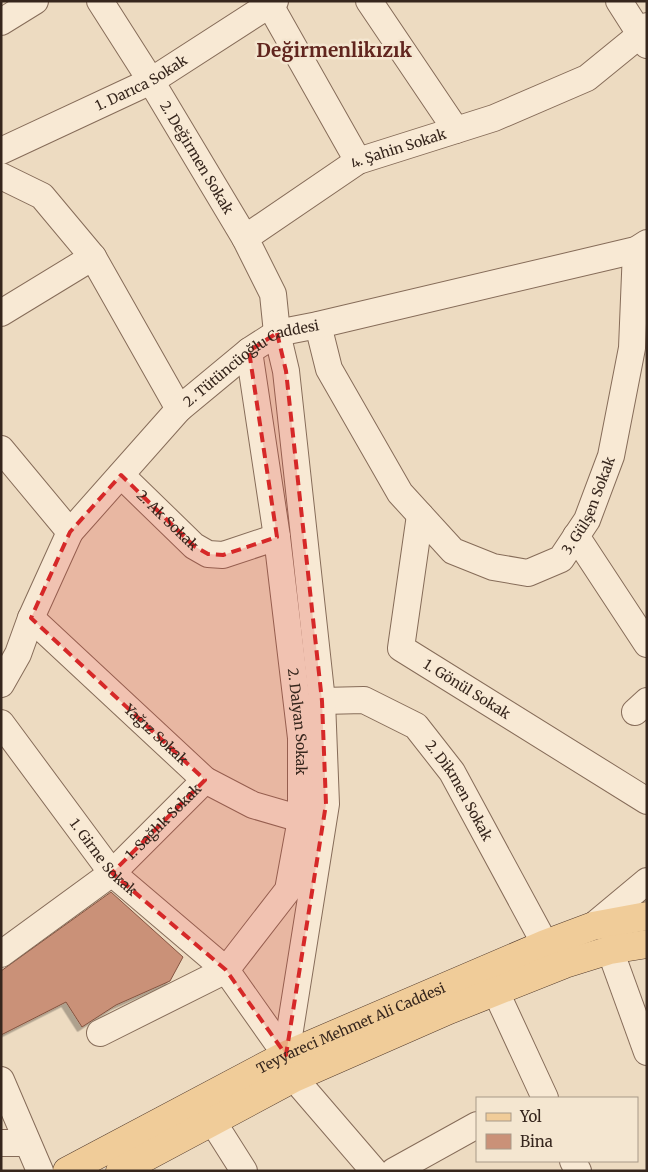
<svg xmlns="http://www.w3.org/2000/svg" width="648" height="1172" font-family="Merriweather,serif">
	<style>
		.building { fill: #ca9178; stroke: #845440; filter: url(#shadow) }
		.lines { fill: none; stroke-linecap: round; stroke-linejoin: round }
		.minor-casing { stroke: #866c59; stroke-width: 28 }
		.major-casing { stroke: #533b2d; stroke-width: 29 }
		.minor { stroke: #f8e9d4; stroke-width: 26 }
		.major { stroke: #f0cc99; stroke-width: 28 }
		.marked { fill: #d62828; fill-opacity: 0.2; stroke: #d62828; stroke-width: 4; stroke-dasharray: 10 6; stroke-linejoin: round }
		.labels { text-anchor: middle; stroke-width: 5; stroke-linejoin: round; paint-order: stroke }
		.street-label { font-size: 14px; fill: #36261d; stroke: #f4e6d0 }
		.district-label { font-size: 19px; font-weight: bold; fill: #61251e; stroke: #f4e6d0 }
	</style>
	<defs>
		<filter id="shadow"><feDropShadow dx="-4.5" dy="4.5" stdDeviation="0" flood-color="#0004"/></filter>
	</defs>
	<rect width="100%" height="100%" fill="#eddbc1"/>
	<!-- building -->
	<polygon class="building" points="111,892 183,957 170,981 116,1005 82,1027 66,1002 1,1035 1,971"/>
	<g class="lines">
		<!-- minor casing -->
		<g class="minor-casing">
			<g id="minor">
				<path id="s1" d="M100,1l51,80 94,157"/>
				<polyline points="369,1 456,130"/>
				<polyline points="619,1 647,45"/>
				<polyline points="270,5 358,161"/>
				<polyline points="1,22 35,1"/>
				<path id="s2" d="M1,151l150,-70 124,-80"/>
				<polyline points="1,176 42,196 93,257 179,409"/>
				<polyline points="1,313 93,257"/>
				<path id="s3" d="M318,325l11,44 71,124 53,58 40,16 35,6 33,-14 26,-39 24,-64 21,-108 4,-98 11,5"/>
				<path id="s4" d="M249,351l28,186 24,201v81l-13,71 -62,80 60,85"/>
				<polyline points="1,449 70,532"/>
				<path id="s5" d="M121,475l73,71 14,8 15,1 54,-18"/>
				<path id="s6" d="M420,515l-19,133 246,153"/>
				<polyline points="576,536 647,644"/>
				<path id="s7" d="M31,618l174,162 48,25 48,14"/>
				<path id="s8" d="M1,684l17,-30 13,-36 39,-86 109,-123 70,-58 28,-18 41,-8 318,-75 11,-7"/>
				<path id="s9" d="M322,701l42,-1 52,26 36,46 93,172"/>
				<polyline points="635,712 647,701"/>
				<path id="s10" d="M1,723l111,150 114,97 -126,63"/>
				<polyline points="593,926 647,881"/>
				<polyline points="610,950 647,1052"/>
				<path id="s11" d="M1,954l111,-81 93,-93"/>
				<polyline points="496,992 545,1098"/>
				<polyline points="1,1080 40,1171"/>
				<polyline points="213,1122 244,1171"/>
				<polyline points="1,1143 27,1143"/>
				<polyline points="573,1161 578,1171"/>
				<path id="s12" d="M374,1171l-80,-93 -8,-23 40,-251 -4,-103 -36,-330 -9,-38 -4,-39 -28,-56 113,-77 136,-43 93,-40 54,-44 6,-8"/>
				<polyline points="394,1171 477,1125"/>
			</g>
		</g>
		<!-- major casing -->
		<g class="major-casing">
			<g id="major">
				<path id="s13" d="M67,1171l219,-116 259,-111 48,-18 54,-10"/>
				<polyline points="120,1171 294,1078 449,1010 565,964 610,950 647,944"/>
			</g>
		</g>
		<!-- minor -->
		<use href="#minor" class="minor"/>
		<!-- major -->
		<use href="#major" class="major"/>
	</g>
	<!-- marked area -->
	<path class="marked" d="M277,333l9,38 36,330 4,103 -40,251 -60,-85 -114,-97 93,-93 -174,-162 39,-86 51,-57 73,71 14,8 15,1 54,-18 -28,-186z"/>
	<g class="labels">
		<!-- street labels -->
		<g class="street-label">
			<text dy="5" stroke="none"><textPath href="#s2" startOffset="156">1. Darıca Sokak</textPath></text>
			<text dy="5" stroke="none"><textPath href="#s12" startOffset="1156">4. Şahin Sokak</textPath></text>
			<text dy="5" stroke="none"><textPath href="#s1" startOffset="184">2. Değirmen Sokak</textPath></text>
			<text dy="5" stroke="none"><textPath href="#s8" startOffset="419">2. Tütüncüoğlu Caddesi</textPath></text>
			<text dy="5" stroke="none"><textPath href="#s3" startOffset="442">3. Gülşen Sokak</textPath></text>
			<text dy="5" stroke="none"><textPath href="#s5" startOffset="65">2. Ak Sokak</textPath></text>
			<text dy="5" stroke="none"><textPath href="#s6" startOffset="212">1. Gönül Sokak</textPath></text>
			<text dy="5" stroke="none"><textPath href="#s4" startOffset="374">2. Dalyan Sokak</textPath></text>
			<text dy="5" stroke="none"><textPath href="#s7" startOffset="171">Yağız Sokak</textPath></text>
			<text dy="5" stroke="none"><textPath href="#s9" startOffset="178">2. Dikmen Sokak</textPath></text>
			<text dy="5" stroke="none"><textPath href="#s11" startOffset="210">1. Sağlık Sokak</textPath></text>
			<text dy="5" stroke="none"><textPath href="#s10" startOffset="169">1. Girne Sokak</textPath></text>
			<text dy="5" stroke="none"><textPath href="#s13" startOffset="318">Teyyareci Mehmet Ali Caddesi</textPath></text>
		</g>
		<!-- district labels -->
		<g class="district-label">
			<text x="334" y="57">Değirmenlikızık</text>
		</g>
	</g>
	<!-- border -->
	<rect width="648" height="1172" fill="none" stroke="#36261d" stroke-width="5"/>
	<!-- legend -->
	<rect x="476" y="1097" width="162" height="65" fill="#f4e6d0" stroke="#a89988"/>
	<rect x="486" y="1113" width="25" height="8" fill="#f0cc99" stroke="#a89988"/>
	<text x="520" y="1122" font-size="15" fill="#36261d">Yol</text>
	<rect x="486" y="1134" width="25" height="15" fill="#ca9178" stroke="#a89988"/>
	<text x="520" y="1147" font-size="15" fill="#36261d">Bina</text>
</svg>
